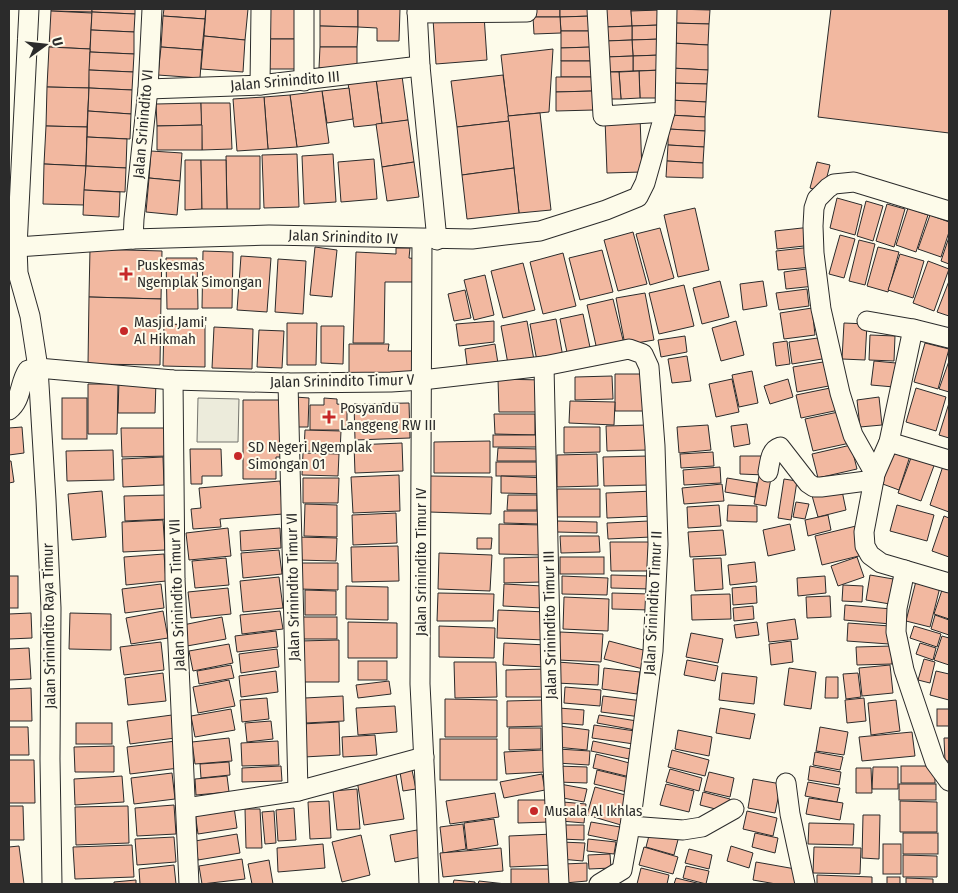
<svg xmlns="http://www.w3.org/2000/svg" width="958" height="893" font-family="'Fira Sans Condensed',sans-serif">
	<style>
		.green { fill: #ecebdb; stroke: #74746e }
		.building { fill: #f2b8a0; stroke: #2b2b2b }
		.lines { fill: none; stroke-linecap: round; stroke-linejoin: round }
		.street-casing { stroke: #2b2b2b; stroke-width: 21 }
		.street { stroke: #fdfbea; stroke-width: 19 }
		.poi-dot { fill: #c62828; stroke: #fdfbea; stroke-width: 2 }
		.labels { text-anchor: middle; stroke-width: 4; stroke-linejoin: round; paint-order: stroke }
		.street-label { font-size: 15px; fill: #2b2b2b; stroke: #fdfbea }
		.poi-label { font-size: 15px; fill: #2b2b2b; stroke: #fdfbea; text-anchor: start }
	</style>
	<rect width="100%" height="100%" fill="#fdfbea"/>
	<!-- green -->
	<polygon class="green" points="198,398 239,399 238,442 197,442"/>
	<!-- building -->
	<g class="building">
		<polygon points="51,9 92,9 92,12 51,11"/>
		<polygon points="92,9 135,9 135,14 92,12"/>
		<polygon points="164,9 206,9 205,19 163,16"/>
		<polygon points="206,9 248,9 245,40 204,36"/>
		<rect x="269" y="9" width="30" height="30"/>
		<polygon points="320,9 358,9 358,27 320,26"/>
		<polygon points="358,9 400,9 399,41 377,41 377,28 358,27"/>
		<rect x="533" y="9" width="27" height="8"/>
		<polygon points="560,9 592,9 592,16 560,17"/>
		<polygon points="605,9 631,9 632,26 605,27"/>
		<polygon points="631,9 660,9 660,10 631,11"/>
		<polygon points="674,9 710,10 709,24 673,23"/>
		<polygon points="831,9 949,9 949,133 818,117"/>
		<polygon points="660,10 660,25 632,26 631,11"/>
		<polygon points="51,11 92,13 90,49 49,47"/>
		<polygon points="92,12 135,14 134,32 91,30"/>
		<polygon points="484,15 487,60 436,64 433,19"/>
		<polygon points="163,16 205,19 202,50 161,47"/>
		<polygon points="592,16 592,31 561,31 560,17"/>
		<polygon points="533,17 560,17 561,33 534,34"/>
		<polygon points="673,23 709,24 708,45 672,43"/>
		<polygon points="660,25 661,39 632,40 632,26"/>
		<polygon points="320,26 358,27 357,47 320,47"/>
		<polygon points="632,26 632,40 606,41 605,27"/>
		<polygon points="91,30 134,32 134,54 90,52"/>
		<polygon points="561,31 592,31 592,47 561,48"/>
		<polygon points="204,36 245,40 243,72 201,69"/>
		<polygon points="269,39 299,39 298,69 269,69"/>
		<polygon points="661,39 661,55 633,56 632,40"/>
		<polygon points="632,40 633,56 606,57 606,41"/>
		<polygon points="672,43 708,45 708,70 671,68"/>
		<polygon points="49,47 90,49 89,88 47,87"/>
		<polygon points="161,47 202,50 200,78 158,75"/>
		<polygon points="320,47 357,47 357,69 319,68"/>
		<polygon points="592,47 593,61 561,61 561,48"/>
		<polygon points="553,49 549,112 508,116 501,55"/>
		<polygon points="90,52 134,54 133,72 89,70"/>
		<polygon points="661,55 662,70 633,71 633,56"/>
		<polygon points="633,56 633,71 607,72 606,57"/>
		<rect x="561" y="61" width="32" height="16"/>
		<polygon points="671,68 708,70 707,84 671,83"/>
		<polygon points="89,70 133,72 132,90 89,88"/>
		<polygon points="662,70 663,98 640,98 639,71"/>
		<polygon points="639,71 640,98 621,99 619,72"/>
		<polygon points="604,72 619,72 621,99 606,99"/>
		<polygon points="503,75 509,121 457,127 451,81"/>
		<polygon points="402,76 408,120 382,124 376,79"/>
		<polygon points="556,77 593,77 593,91 556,92"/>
		<polygon points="376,79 382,124 354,127 348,83"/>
		<polygon points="671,83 707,84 706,102 670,100"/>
		<polygon points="47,87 89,88 87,127 46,126"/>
		<polygon points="89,88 132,90 131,114 88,111"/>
		<polygon points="349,88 353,119 327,123 322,91"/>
		<polygon points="322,91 329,143 297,147 290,95"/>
		<polygon points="593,91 594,110 556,111 556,92"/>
		<polygon points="290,95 297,147 268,149 264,97"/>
		<polygon points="264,97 268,149 237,151 233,99"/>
		<polygon points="670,100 706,102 705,117 669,115"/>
		<polygon points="201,103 202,125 157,126 156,104"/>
		<polygon points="201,103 230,103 232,149 202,150"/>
		<polygon points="88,111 131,114 130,139 87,137"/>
		<polygon points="540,113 551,210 519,213 508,116"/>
		<polygon points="669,115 705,117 705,131 668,129"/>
		<polygon points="640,117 642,172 607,173 605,119"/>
		<polygon points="408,120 414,162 382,167 376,124"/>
		<polygon points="509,121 514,168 462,175 457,127"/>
		<polygon points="202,125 202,150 157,150 157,126"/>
		<polygon points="46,126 87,127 86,166 44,164"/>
		<polygon points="668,129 705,131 704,147 668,145"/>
		<polygon points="87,137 127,139 126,168 86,166"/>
		<polygon points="668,145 704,147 703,163 667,161"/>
		<polygon points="151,151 182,153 180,181 149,178"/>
		<polygon points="297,154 299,207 264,208 262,155"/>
		<polygon points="333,154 336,202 304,204 302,156"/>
		<polygon points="226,156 260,156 260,209 227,209"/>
		<polygon points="374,159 377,199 341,202 338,162"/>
		<polygon points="185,160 201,160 202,209 185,210"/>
		<polygon points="201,160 226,160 227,209 202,209"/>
		<polygon points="667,161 703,163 703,178 666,177"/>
		<polygon points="414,162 419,197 387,201 382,167"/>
		<polygon points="817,162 830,165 823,192 810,188"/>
		<polygon points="44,164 86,166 84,205 43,204"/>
		<polygon points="86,166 126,168 125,192 84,190"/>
		<polygon points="514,168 519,213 467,219 462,175"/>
		<polygon points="149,178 180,181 177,215 146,212"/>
		<polygon points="84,190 120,192 119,217 83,215"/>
		<polygon points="837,198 862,205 855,235 830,228"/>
		<polygon points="866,201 883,206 873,241 857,236"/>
		<polygon points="887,204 905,209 894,247 876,241"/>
		<polygon points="695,208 709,270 678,277 664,215"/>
		<polygon points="908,208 928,215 916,252 896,245"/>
		<polygon points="930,215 949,222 949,232 941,257 918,249"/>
		<polygon points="811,227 813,245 777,249 775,231"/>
		<polygon points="660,228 674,278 650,285 636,234"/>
		<polygon points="633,232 647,284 618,291 604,240"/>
		<polygon points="840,235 855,239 844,278 829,274"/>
		<polygon points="949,237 949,264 941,261"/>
		<polygon points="859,240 875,244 865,285 849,281"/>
		<polygon points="315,247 337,250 332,297 310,295"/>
		<polygon points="812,247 813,267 778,270 776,251"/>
		<polygon points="878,247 899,252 888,292 867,286"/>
		<polygon points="396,248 410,248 409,258 419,259 415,282 385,282 384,343 353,343 356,252 396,254"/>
		<polygon points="90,249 162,251 161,299 89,297"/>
		<polygon points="602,250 613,292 580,300 569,258"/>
		<polygon points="203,251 233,252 232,308 202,308"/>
		<polygon points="563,253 576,306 543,314 530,262"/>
		<polygon points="900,254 924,261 913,298 888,290"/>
		<polygon points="241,256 271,258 267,312 237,310"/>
		<polygon points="166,258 197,258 198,309 167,309"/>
		<polygon points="278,259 306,261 303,314 275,312"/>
		<polygon points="928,261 949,269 934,311 913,303"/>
		<polygon points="523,263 535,310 503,318 491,271"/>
		<polygon points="813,268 815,286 786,289 784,272"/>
		<polygon points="485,275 494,315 474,320 464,280"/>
		<polygon points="720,281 729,317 702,324 693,288"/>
		<polygon points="763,281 767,306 743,310 740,284"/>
		<polygon points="949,281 949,316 937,312"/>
		<polygon points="684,285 694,326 659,334 649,293"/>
		<polygon points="807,289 809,306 779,310 776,293"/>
		<polygon points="465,290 471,318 454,321 448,294"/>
		<polygon points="645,293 654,340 625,345 616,298"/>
		<polygon points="89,297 161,299 160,365 88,364"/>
		<polygon points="613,299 624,344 597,350 587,305"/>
		<polygon points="812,308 815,335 784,339 780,313"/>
		<polygon points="583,314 591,352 568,357 560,319"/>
		<polygon points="556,319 563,357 537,361 530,324"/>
		<polygon points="494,321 494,342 459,346 456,324"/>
		<polygon points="527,321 534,360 508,364 501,326"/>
		<polygon points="736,321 744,355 721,361 712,328"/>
		<polygon points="287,323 317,323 316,365 287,365"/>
		<polygon points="844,323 867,324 865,360 842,359"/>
		<polygon points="164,324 205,325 205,367 163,366"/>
		<polygon points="321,326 344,326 343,364 321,363"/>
		<polygon points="214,327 253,329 252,369 212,368"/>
		<polygon points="259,330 284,331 282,368 257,367"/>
		<polygon points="870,335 895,336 894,361 869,360"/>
		<polygon points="685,336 687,352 661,357 658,340"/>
		<polygon points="825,337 828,358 792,364 789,342"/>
		<polygon points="787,341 790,364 776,366 773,343"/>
		<polygon points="925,343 949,349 938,389 914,382"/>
		<polygon points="349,344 389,344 388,351 416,351 416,377 349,377"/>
		<polygon points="495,344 499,370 468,372 465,349"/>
		<polygon points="687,356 691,381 672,383 668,359"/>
		<polygon points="829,361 834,385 797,392 793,367"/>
		<polygon points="874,361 896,363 894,387 871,385"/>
		<polygon points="949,361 949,392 939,389"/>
		<polygon points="752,371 758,403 739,407 732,375"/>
		<polygon points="615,374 643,374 644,411 615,411"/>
		<polygon points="612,376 613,399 575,400 575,377"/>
		<polygon points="498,379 542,380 542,412 499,412"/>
		<polygon points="732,379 739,412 716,417 709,384"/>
		<polygon points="788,379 793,397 770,404 764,386"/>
		<polygon points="119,380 156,381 155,413 118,413"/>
		<polygon points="88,384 118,384 117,434 88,434"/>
		<polygon points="835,387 839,410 801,418 796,395"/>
		<polygon points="916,388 946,397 936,431 906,422"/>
		<polygon points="295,397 309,398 308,427 295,427"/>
		<polygon points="879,397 882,425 860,427 857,400"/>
		<rect x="62" y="398" width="25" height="41"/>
		<polygon points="324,398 337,399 337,404 347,405 347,430 310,430 310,405 324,405"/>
		<polygon points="243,400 284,400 284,457 276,457 276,479 243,479"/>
		<polygon points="570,401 615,402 614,425 569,423"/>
		<polygon points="409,403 410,438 355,440 354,404"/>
		<polygon points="949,403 949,438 939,435"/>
		<polygon points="843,411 850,443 813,451 805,419"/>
		<polygon points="494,414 535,414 535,435 495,434"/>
		<polygon points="747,424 750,444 734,447 731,426"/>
		<polygon points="647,425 648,450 607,451 606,426"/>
		<polygon points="708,425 711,450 679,453 677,427"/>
		<polygon points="22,427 24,453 9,455 9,428"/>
		<polygon points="564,427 600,427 600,452 564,453"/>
		<polygon points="121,428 169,428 170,456 122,457"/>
		<polygon points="305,430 341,431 340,452 304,451"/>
		<rect x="493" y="435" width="44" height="12"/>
		<polygon points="490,441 490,473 434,473 434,442"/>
		<polygon points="402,443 403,471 355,473 354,445"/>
		<polygon points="851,445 857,469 818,478 812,454"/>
		<polygon points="893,447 911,453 899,490 880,483"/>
		<polygon points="498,448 539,449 539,461 497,461"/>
		<polygon points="190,449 221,449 222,476 202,476 202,484 191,484"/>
		<polygon points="113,450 114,480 67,481 66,451"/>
		<polygon points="713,452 714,466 681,468 680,454"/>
		<polygon points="303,453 339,454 338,476 302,475"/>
		<polygon points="597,454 598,486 557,487 557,455"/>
		<polygon points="912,455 935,463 921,501 898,493"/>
		<polygon points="649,456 649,485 604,486 603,457"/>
		<polygon points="740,456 765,456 765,475 740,474"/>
		<polygon points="163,457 164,485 123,487 122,459"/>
		<polygon points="9,461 11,461 14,482 9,483"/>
		<rect x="496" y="462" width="46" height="14"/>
		<polygon points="943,466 949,468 949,512 930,505"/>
		<polygon points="720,467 721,483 684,485 683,470"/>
		<polygon points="399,475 400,511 353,513 351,477"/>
		<polygon points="430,476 492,477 491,514 429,512"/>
		<polygon points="501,476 546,478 546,494 501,493"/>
		<polygon points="759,476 771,478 766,506 754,504"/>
		<polygon points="303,478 339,478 338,503 303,503"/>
		<polygon points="727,478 757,483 755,497 725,492"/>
		<polygon points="784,479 797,481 791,520 778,518"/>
		<polygon points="280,481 283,514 220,519 221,527 193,529 191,509 201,508 199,488"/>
		<polygon points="722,484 724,501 684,504 682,488"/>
		<polygon points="841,486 846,510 818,517 811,492"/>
		<rect x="557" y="489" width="43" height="28"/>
		<polygon points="102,491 106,537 72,540 68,494"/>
		<polygon points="654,491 655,516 607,518 606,493"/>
		<polygon points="168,495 169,519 125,521 124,496"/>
		<polygon points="508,495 537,495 537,510 507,510"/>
		<polygon points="796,502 809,504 805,519 793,517"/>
		<polygon points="305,504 337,505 337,537 304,536"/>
		<polygon points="719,505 721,526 688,528 687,507"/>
		<polygon points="728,505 757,506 757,522 727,521"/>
		<polygon points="897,505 934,515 927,541 890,531"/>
		<polygon points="504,511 539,511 539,524 504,523"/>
		<polygon points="396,513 397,543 353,545 352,515"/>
		<polygon points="828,515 831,530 808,536 805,520"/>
		<polygon points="944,516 949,518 949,557 932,551"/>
		<polygon points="163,520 165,550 123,552 122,522"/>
		<polygon points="557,521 597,522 597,533 557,532"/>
		<polygon points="649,521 651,537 608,539 607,523"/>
		<polygon points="499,524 543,525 542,555 499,554"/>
		<polygon points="790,524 795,550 768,556 763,530"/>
		<polygon points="856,526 863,555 822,565 815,536"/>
		<polygon points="228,528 231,556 189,560 186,533"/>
		<polygon points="280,528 281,548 241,551 240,531"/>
		<polygon points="723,530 726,555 690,557 688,532"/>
		<polygon points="560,536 599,536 600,552 561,553"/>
		<polygon points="297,537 337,538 336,561 297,560"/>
		<polygon points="477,538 492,538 491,549 477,549"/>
		<polygon points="610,542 650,542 651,571 611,571"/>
		<polygon points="398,546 399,581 352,582 351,547"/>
		<polygon points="279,550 282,574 243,578 241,553"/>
		<polygon points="439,553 492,555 490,591 438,589"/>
		<polygon points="164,554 166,581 126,585 124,557"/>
		<polygon points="541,557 541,582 504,583 504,558"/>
		<rect x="560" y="557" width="44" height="17"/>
		<polygon points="857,557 864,577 838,586 831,566"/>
		<polygon points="226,558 229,585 195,588 192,561"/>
		<polygon points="721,558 723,589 695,591 693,559"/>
		<polygon points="755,562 757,582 730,585 728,565"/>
		<polygon points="299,563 338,563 338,590 299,589"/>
		<polygon points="611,575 651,576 651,589 611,588"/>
		<polygon points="870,575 899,580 896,605 866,600"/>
		<rect x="9" y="576" width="9" height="32"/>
		<polygon points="562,576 608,578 607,595 562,594"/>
		<polygon points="825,576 826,593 798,596 797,578"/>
		<polygon points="279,577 283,608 243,612 240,581"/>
		<polygon points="916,581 940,587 930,627 906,621"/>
		<polygon points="161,584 164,608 125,613 122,589"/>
		<polygon points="504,584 543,586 542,608 503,606"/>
		<polygon points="843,585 863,586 862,602 842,601"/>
		<polygon points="346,586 388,587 388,620 346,619"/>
		<polygon points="756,586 757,603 733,605 732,588"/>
		<polygon points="228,588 231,614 191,618 188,592"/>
		<polygon points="305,590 336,591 336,615 305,615"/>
		<polygon points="942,590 949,593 949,619 934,614"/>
		<polygon points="438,593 494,594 493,621 437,621"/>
		<polygon points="612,593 650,594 650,610 612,609"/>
		<polygon points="730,594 731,619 692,620 691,595"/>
		<polygon points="830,596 831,617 807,618 806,597"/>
		<polygon points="564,597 609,599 608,631 563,629"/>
		<polygon points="845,605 892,609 891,624 844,620"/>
		<polygon points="753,606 754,619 734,621 733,608"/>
		<polygon points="498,610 547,612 545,640 497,638"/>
		<polygon points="163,611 168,638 131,644 126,618"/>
		<polygon points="280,611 283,629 242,634 240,615"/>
		<polygon points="31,613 32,638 9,639 9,614"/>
		<polygon points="70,613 111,614 111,650 69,649"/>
		<polygon points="935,615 949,620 949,635 931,629"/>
		<polygon points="222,617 226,639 187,646 183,625"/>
		<rect x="302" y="617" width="35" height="22"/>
		<polygon points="795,619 798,639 769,642 767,623"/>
		<polygon points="348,622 397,623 397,658 348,658"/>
		<polygon points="757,622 759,635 736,638 734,625"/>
		<polygon points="848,623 890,626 889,644 847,641"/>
		<polygon points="439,626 495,628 494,658 439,657"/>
		<polygon points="914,626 941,634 937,647 910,638"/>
		<polygon points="276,631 278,647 237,652 235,636"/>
		<polygon points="560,632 603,634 601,662 558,660"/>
		<polygon points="691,633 723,639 718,663 686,657"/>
		<polygon points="942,636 949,638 949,665 934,660"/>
		<polygon points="339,640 339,682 301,682 300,641"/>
		<polygon points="609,641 647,651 643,669 604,659"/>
		<polygon points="791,641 793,662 771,665 769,644"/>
		<polygon points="161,642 164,670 124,675 120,647"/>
		<polygon points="504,643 547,645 546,667 503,665"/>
		<polygon points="920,643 936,648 933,660 916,654"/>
		<polygon points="229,644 233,663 193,671 189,651"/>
		<polygon points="892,646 892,664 857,665 856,647"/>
		<polygon points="29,648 31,679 9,680 9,649"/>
		<polygon points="277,649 279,667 241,673 239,654"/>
		<polygon points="924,659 935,662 930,683 918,680"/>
		<polygon points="687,660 718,666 715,681 684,675"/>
		<rect x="358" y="661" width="29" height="19"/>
		<polygon points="454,662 496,662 497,697 455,698"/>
		<polygon points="557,662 599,665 598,685 556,683"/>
		<polygon points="231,665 234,678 199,684 197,671"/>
		<polygon points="890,665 893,693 862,696 859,668"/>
		<polygon points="604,668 640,672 637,694 602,689"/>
		<polygon points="789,668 816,672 811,709 784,705"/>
		<polygon points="546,669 546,697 506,697 506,670"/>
		<polygon points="276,671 278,692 241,697 239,676"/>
		<polygon points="936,671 949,674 949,700 930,695"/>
		<polygon points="163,673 166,701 128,705 125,678"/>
		<polygon points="722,673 757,677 754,704 719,700"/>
		<polygon points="858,673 861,697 846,699 843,674"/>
		<polygon points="826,677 838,677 838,698 825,698"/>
		<polygon points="229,680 235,706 198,713 193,687"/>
		<polygon points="389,681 391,694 358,698 356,685"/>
		<polygon points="565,687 601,690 600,706 564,703"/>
		<polygon points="31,688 32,721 9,721 9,689"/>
		<polygon points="343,696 344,721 306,723 305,698"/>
		<polygon points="603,696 643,701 641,717 601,712"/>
		<polygon points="267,698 269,719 242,722 240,700"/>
		<polygon points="864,698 866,721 847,723 845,700"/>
		<polygon points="445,699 497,700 497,737 445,737"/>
		<polygon points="546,700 547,726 507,727 507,701"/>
		<polygon points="896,700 900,731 871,735 868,703"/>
		<polygon points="395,706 397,732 358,735 356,708"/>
		<polygon points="559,708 584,710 583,725 558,723"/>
		<polygon points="720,708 755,714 750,739 716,733"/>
		<polygon points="231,709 235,730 195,737 191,716"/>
		<rect x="937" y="709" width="12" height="17"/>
		<polygon points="172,715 175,738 130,744 127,721"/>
		<polygon points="599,715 637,721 635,730 597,723"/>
		<polygon points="271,721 273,739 247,742 245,723"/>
		<polygon points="339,722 340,755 304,757 302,724"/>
		<rect x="76" y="723" width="36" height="21"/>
		<polygon points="594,725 635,731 634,744 592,738"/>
		<polygon points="559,726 589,730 587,750 556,747"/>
		<polygon points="9,727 28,727 29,755 9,755"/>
		<polygon points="820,727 848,732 844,755 816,751"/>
		<polygon points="509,728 541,728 541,749 509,750"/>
		<polygon points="678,730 712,737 709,756 675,749"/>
		<polygon points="912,732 915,756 862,761 859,737"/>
		<polygon points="375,735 377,755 343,757 342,737"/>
		<polygon points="229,738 232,761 195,764 192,742"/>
		<polygon points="944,738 949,738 949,761 945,761"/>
		<rect x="440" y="739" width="57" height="41"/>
		<polygon points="176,741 179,768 130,774 127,747"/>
		<polygon points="278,741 279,765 242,766 241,743"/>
		<polygon points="593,741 631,749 629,759 591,751"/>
		<polygon points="114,746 114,772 75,772 74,747"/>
		<polygon points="558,749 590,751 589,765 557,763"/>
		<polygon points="543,750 545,772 506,774 504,752"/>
		<polygon points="672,750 709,760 705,776 668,767"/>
		<polygon points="815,752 843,757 840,770 813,765"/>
		<polygon points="596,754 633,764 630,777 593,768"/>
		<polygon points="9,760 34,760 35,803 9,803"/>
		<polygon points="229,762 230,775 201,778 200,764"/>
		<polygon points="281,766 282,781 242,782 242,768"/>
		<polygon points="557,766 587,767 587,783 557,782"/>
		<polygon points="810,766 841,772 839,785 808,780"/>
		<rect x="901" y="766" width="34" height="17"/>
		<polygon points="873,767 898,767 898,789 872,789"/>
		<polygon points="856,768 871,768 872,793 856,793"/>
		<polygon points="670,769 702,778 699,791 666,782"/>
		<polygon points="412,770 416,789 403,791 400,772"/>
		<polygon points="597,770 630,778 627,792 594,784"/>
		<polygon points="709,772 734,778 730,797 704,791"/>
		<polygon points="172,773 175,799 134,804 131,778"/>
		<polygon points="396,774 404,819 364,825 357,780"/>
		<polygon points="542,774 545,790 504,798 500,782"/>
		<polygon points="122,776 124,802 75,805 74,779"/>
		<polygon points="227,776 229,792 196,795 195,779"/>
		<polygon points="753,779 781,784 775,813 748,808"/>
		<polygon points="808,782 840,788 837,802 805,796"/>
		<polygon points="560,784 587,789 584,802 558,797"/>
		<polygon points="666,784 694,791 689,812 660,805"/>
		<rect x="899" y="784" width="37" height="16"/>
		<polygon points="595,787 629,796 621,825 587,815"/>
		<polygon points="357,789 360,829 337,830 333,791"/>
		<polygon points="703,792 730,799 727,812 700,805"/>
		<polygon points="495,793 499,817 450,824 446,801"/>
		<polygon points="809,798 843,803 840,820 806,814"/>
		<polygon points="518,800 549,800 550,822 518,823"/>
		<polygon points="329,801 331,838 310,839 308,802"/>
		<polygon points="900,801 937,802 937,832 900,832"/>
		<polygon points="563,802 586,804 584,823 561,821"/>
		<polygon points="174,805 176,834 137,836 135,808"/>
		<polygon points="9,806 23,806 24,840 9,840"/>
		<polygon points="128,806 129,843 76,845 75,807"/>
		<polygon points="234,807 237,828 198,834 195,812"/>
		<polygon points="294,808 296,840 278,841 276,810"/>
		<polygon points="245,809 260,809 262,848 246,848"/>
		<polygon points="274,811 276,843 265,844 262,812"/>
		<polygon points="747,811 777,818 773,836 743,829"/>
		<polygon points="863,815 880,815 879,859 862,858"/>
		<polygon points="494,819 498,845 467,850 464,823"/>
		<polygon points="591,822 620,827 618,841 588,835"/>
		<polygon points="809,823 854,824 853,845 808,844"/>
		<polygon points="463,824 466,849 443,853 440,827"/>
		<polygon points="561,825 584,825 584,840 561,839"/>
		<polygon points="651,828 679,836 674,855 646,847"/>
		<polygon points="417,830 421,857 395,862 390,835"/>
		<polygon points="755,833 778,838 775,853 752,847"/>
		<rect x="903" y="833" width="35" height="21"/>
		<polygon points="237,834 240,853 198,860 195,841"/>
		<polygon points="553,834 554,865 510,867 509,836"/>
		<polygon points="361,835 370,875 342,882 332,842"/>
		<polygon points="174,837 176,862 137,865 135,839"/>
		<polygon points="588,839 616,842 614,854 587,851"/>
		<polygon points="561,842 585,843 583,861 560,859"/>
		<polygon points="323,844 325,868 278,872 277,848"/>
		<rect x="883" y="844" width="18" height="30"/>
		<polygon points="132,845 134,877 75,879 73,847"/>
		<polygon points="19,846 24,884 9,884 9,847"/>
		<polygon points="731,846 753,853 749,868 727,861"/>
		<polygon points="644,847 678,857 673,874 639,865"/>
		<polygon points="814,847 861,848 860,874 813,873"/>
		<polygon points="501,848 503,871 443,877 440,853"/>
		<polygon points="689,849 712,855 709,869 685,863"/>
		<polygon points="610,854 611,868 589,869 588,855"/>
		<polygon points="903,855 937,856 937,877 903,877"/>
		<polygon points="242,859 245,879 202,884 199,866"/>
		<polygon points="269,860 273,884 252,884 248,864"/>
		<polygon points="756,862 801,870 798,884 776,884 753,880"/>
		<polygon points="587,863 587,881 565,883 564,864"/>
		<polygon points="174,865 176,884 140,884 139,869"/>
		<polygon points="686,866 709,871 706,884 683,878"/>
		<polygon points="641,868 669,875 667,884 637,884"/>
		<rect x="511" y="869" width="42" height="15"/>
		<polygon points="817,875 872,877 872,884 817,884"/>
		<rect x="887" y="877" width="13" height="7"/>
		<polygon points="676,878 701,884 674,884"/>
		<polygon points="906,878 933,879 933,884 906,884"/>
		<polygon points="136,880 136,884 114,884 114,882"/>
		<polygon points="454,880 475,882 475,884 453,884"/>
		<polygon points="479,881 506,884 478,884"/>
	</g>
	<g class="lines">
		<!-- street casing -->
		<g class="street-casing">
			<g id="street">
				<polyline points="29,9 17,247 18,273 30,316 38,368 46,500 51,608 50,759 52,884"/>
				<polyline points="304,9 304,81"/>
				<polyline points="417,9 420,66 437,240"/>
				<polyline points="597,9 603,116 665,112"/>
				<polyline points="417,13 527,12 527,9"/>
				<polyline points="260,85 261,9"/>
				<polyline points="148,89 260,85 420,66"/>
				<polyline points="133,239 134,219 148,89 152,9"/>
				<polyline points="422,239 420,684 426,802 429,884"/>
				<polyline points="17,247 133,239 269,235 472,239 540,231 606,210 638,197 645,183 665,112 667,9"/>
				<polyline points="867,321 913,329 949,338"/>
				<polyline points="913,329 889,442 875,474 864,532 865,546 870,555 881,563 949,583"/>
				<polyline points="544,366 553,766 559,884"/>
				<polyline points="173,380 175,579 189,884"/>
				<polyline points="288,383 298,791"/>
				<path d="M9,410c13,-10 10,-27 19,-40l10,-2 135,12 115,3 103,-1 31,-2 122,-14 85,-17 14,5 6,13 6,79 3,98 -5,107 -23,175 -8,44 -23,14"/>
				<polyline points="889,442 949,460"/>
				<path d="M768,472c2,-10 2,-22 12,-25l28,36 6,4h7l53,-7"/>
				<polyline points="875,474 853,435 840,393 821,309 814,253 813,226 814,208 817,199 828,188 834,184 854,182 949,211"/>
				<polyline points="905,570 897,608 896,632 904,670 935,762 949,781"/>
				<polyline points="786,783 790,814 805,884"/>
				<polyline points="186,808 298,791 424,757"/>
				<polyline points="630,826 683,830 702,827 734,809"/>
			</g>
		</g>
		<!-- street -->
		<use href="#street" class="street"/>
	</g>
	<!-- markers -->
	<g class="poi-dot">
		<path d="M123.5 266.5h5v5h5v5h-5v5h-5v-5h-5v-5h5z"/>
		<circle cx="124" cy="331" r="5"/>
		<path d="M326.5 409.5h5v5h5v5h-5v5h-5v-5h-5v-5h5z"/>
		<circle cx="238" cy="456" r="5"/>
		<circle cx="534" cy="811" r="5"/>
	</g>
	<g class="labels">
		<!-- street labels -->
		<g class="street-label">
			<text transform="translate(285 81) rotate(-5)" y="5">Jalan Srinindito III</text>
			<text transform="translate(143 124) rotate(-85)" y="5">Jalan Srinindito VI</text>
			<text transform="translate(343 237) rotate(2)" y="5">Jalan Srinindito IV</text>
			<text transform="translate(342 381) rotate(-1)" y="5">Jalan Srinindito Timur V</text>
			<text transform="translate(421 562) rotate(-90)" y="5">Jalan Srinindito Timur IV</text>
			<text transform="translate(293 587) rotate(-91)" y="5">Jalan Srinindito Timur VI</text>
			<text transform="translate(177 595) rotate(-92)" y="5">Jalan Srinindito Timur VII</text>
			<text transform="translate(653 603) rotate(-87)" y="5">Jalan Srinindito Timur II</text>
			<text transform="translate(550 625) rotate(-91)" y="5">Jalan Srinindito Timur III</text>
			<text transform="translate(49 626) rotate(-91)" y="5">Jalan Srinindito Raya Timur</text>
		</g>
		<!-- poi labels -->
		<g class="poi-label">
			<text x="137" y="270">Puskesmas<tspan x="137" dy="17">Ngemplak Simongan</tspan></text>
			<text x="134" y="327">Masjid Jami'<tspan x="134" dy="17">Al Hikmah</tspan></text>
			<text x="340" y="413">Posyandu<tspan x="340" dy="17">Langgeng RW III</tspan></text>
			<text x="248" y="452">SD Negeri Ngemplak<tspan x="248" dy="17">Simongan 01</tspan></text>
			<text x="544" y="816">Musala Al Ikhlas</text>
		</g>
	</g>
	<!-- border -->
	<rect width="958" height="893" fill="none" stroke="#2b2b2b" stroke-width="20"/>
	<!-- north arrow -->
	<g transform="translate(45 45) rotate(75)" stroke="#fdfbea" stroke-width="4" paint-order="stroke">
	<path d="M0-4L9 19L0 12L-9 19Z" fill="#2b2b2b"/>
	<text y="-8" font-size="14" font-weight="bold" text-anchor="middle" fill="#2b2b2b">U</text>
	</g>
</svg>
